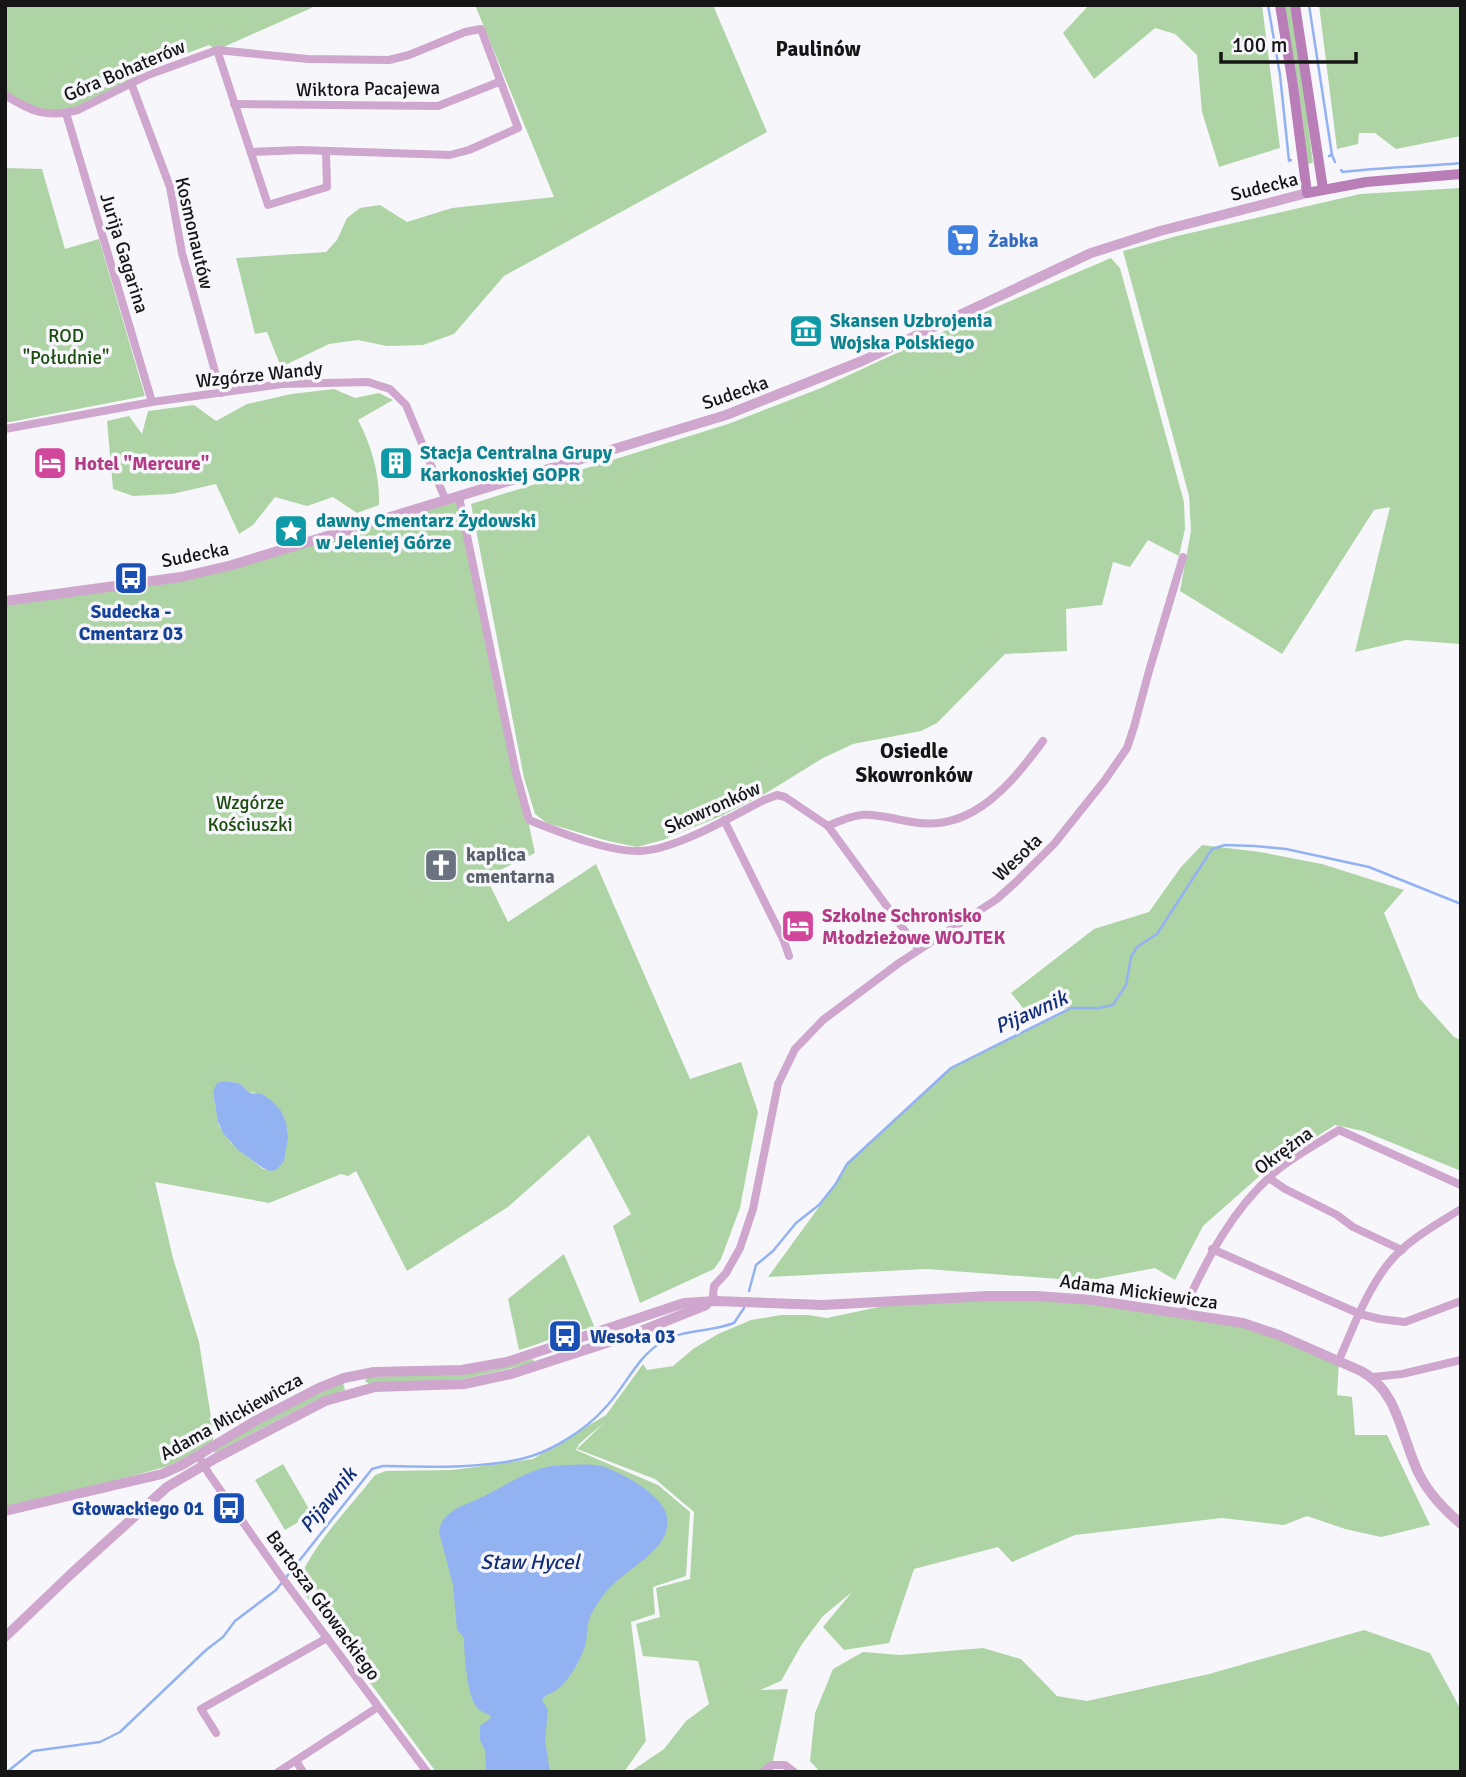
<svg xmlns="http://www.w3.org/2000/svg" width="1466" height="1777" font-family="Signika,sans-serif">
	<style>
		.green { fill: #aed4a6; fill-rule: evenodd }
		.water { fill: #93b2f2 }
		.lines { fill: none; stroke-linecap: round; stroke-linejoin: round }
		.stream { stroke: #93b2f2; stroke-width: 2.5 }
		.minor { stroke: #cfa6cd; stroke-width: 8 }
		.tertiary { stroke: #cfa6cd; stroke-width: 10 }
		.secondary { stroke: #b97db8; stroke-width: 10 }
		.labels { text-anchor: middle; stroke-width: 7; stroke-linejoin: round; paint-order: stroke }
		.street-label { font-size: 19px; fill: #151516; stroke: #f7f7fb }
		.shop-label { font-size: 19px; font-weight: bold; fill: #366cbe; stroke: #f7f7fb; text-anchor: start }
		.culture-label { font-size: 19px; font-weight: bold; fill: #0d838f; stroke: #f7f7fb; text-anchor: start }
		.park-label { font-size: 19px; fill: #1c4b10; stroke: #f7f7fb }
		.hotel-label { font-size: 19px; font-weight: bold; fill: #b23c85; stroke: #f7f7fb; text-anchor: start }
		.transit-label { font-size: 19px; font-weight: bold; fill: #164399; stroke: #f7f7fb }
		.worship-label { font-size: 19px; font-weight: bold; fill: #5b616d; stroke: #f7f7fb; text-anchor: start }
		.neighbourhood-label { font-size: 21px; font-weight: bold; fill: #151516; stroke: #f7f7fb }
		.water-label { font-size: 21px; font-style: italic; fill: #132f77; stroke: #f7f7fb }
	</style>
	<rect width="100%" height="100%" fill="#f7f7fb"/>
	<!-- green -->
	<g class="green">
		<polygon points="5,5 318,5 217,50 209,45 145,69 131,83 87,106 55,115 5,96"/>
		<polygon points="475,5 713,5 767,132 504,276 454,334 423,345 387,346 358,340 329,344 281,367 267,332 255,334 236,258 326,252 337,240 347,218 360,208 380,205 407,222 452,208 554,197"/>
		<polygon points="1089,5 1262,5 1280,148 1219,167 1202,112 1197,55 1175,34 1155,28 1094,79 1063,33"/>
		<polygon points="1284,5 1290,5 1302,74 1313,163 1308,164 1298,84"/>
		<polygon points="1319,5 1461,5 1461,136 1396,149 1375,133 1359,133 1358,144 1337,149"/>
		<polygon points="5,168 42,169 65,249 99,239 145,396 5,423"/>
		<polygon points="1461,188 1461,644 1406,640 1355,652 1390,507 1374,510 1282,654 1180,591 1191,531 1189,496 1123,251 1177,236 1360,194"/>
		<polygon points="1111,258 1120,268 1184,502 1185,529 1179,556 1148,540 1130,567 1113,562 1102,605 1066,609 1067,651 1005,654 937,723 921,731 853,744 823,758 763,795 721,816 663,840 637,847 608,841 547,823 535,814 524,778 471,504 728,424 821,388 994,308"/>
		<path d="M334,389l21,9 24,-5 14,7 -35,20c14,26 22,56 21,85l-22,8 -24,-16 -26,9 -32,-9 -22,28 -14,9 -23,-50 -44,10 -39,2 -20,-7 -6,-68 22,-5 13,18 6,-23 46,-6 22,16 31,-17 44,-10z"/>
		<path d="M459,497l76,356 -49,24 22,45 88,-58 94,215 51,-17 17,50 -18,96 -19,51 -7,10 -74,34 -27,-77 18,-12 -42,-79 -81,72 -101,64 -51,-100 -8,5 -7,-2 -72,29 -114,-21 18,76 26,84 15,94 -4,12 -45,19 -160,44v-910l176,-24zM224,1081l15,2 11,10 3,-1c40,17 40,42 23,78l-13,-1 -32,-26 -12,-17 -6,-34z"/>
		<polygon points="1202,845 1260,852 1322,864 1404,890 1384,913 1419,998 1454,1037 1461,1040 1461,1171 1363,1131 1335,1125 1272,1165 1203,1226 1175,1280 1155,1268 1086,1281 926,1269 768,1277 835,1185 847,1164 951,1068 1072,1008 1026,1012 1011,993 1094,929 1149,912 1181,867"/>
		<path d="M564,1254l31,74c-28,1 -49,15 -76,22l-11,-51z"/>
		<path d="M1036,1296l207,27 96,37 -2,35 15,2 3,38h32l43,90 -49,12 -36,-8 -38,-13 -23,9 -62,-7 -147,17 -63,27 -14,-15 -84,22 -25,74 -45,7 -21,-23 29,-35 -29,24 -21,28 -21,37 -21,9 28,-1 -16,76 -9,7h-133l34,-23 22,-28 23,-17 -11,-43 -55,-5 -7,-32 24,-7 -4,-29 34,-9 4,-67 -39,-33 -78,-30 28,-27 -26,22 -3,6 82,35 32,27 -4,64 -33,11 2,27 -24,8 15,119 -22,31h-188l-139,-188c18,-43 50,-73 78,-109l11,-4 67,-1 80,-11 73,-44 37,-51 4,6 26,-4 20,-17 25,-15 33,-14 30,-5h27l19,3 89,-19z"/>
		<polygon points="533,1359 534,1363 463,1379 369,1384 365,1381 368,1377 456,1374 492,1370"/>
		<path d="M343,1383l2,7 -31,11 -99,52 -2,-3c41,-26 85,-49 130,-67z"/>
		<polygon points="283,1464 312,1514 285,1530 255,1480"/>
		<polygon points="1364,1630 1430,1653 1461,1710 1461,1772 820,1772 810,1761 815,1713 833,1669 863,1652 900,1655 983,1648 1021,1659 1057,1696 1087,1701 1209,1674"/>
	</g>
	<!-- water -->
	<g class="water">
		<polygon points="224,1081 239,1083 250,1093 262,1094 272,1101 281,1111 286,1122 288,1138 284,1161 276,1170 270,1171 263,1168 237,1149 223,1133 218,1122 213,1092 217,1083"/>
		<path d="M552,1466c15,-1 35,-3 49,0 20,6 63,29 66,51 6,33 -43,52 -61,75 -6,7 -11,15 -15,23 -5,9 -3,21 -6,31 -6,18 -21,45 -39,49l-4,5 6,10 -3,30 5,32h-64l-1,-22 -5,-10v-14l11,-8 -1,-3c-7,-2 -14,-6 -17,-14 -6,-14 -9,-49 -9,-63l-7,-9 -4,-44 -14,-53c1,-8 4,-13 10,-18 9,-8 19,-10 29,-15 26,-12 46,-28 74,-33z"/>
	</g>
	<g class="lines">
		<!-- stream -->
		<g class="stream">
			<polyline points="1268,5 1280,75 1289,161 1291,160"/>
			<polyline points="1309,5 1332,155"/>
			<polyline points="1329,156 1332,155 1335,162"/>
			<path d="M1341,170l2,2c39,-5 78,-5 118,-9"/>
			<polyline points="749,1291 756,1265 773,1251 796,1223 819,1205 835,1185 847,1164 951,1068 1071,1008 1099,1008 1113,1005 1126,985 1131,957 1137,947 1157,934 1212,849 1225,845 1255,846 1286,849 1369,867 1461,904"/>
			<path d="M7,1772l26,-21 67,-9 20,-10 86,-82 17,-13 12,-16 41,-31 96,-121 11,-3c43,1 108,3 149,-10 24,-8 54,-27 71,-46 21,-20 33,-53 59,-68 21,-13 49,-10 72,-19l10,-15"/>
		</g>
		<!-- minor -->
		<g class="minor">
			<polyline points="217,50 268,205 327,187 326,152"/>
			<polyline points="131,83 170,187 182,253 221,393"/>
			<path d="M5,95c27,17 41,23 73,15l70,-35 69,-25 91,9 81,1 20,-5 56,-23 16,-3 37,99 -49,22 -19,5 -150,-5 -49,2"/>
			<polyline points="234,104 438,106 499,82"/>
			<polyline points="66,113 152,402"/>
			<polyline points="5,429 152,402 282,384 368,382 390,389 406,405 446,501"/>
			<path d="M459,497l57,276 13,47c30,12 76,31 109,31 36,0 94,-35 126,-51l13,-5 8,2 43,29 91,124"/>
			<polyline points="724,820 784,941 789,956"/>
			<path d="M828,826c39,-18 44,-11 84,-4 60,11 99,-38 131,-81"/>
			<polyline points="1269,1178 1285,1189 1337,1215 1353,1227 1402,1250"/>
			<polyline points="1212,1249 1360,1314 1380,1319 1405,1322 1461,1301"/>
			<polyline points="716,1301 713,1295 714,1286 726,1273 740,1248 753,1209 778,1084 795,1049 823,1020 899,963 997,899 1017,881 1054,844 1105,780 1127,748 1134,727 1149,671 1183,557"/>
			<path d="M1182,1313c25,-54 51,-107 98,-145 18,-14 40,-26 59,-38l122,55"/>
			<path d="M1339,1360c14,-32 27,-68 49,-96 19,-24 48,-39 73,-55"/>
			<polyline points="1373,1377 1402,1374 1461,1360"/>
			<polyline points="198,1455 209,1474 283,1579 427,1772"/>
			<polyline points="216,1733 201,1709 327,1638"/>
			<polyline points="296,1761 303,1772"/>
			<polyline points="278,1772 378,1707"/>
			<polyline points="763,1772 772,1765 785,1765 794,1772"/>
		</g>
		<!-- tertiary -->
		<g class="tertiary">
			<polyline points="5,601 181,577 232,565 726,415 862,361 1091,253 1160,231 1307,193"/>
			<path d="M5,1511l157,-37 20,-9 73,-44 64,-33 25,-10 30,-6 88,-2 45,-8 177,-59 32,-2 107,4 165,-9h48l57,4 150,23 36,12 82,36c38,20 40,67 58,103 10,20 25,35 42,50"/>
			<polyline points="5,1637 71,1574 167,1487 216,1458 325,1401 375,1387 464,1384 511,1374 631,1335 706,1305"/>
		</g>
		<!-- secondary -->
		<g class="secondary">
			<polyline points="1280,5 1293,85 1307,193 1366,182 1461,174"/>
			<polyline points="1295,5 1323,189"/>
		</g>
	</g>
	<!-- icons -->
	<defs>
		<g id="supermarket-square" transform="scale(1.75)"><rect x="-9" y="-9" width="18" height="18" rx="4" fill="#3f7fe0" stroke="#f7f7fb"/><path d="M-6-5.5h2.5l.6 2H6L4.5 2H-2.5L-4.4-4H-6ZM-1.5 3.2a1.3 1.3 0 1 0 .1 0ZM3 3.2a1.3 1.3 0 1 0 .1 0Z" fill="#fff"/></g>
		<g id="museum-square" transform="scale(1.75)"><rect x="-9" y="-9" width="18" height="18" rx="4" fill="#0f9aa8" stroke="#f7f7fb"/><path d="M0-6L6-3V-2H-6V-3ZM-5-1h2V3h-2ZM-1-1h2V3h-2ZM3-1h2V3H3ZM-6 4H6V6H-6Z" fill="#fff"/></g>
		<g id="hotel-square" transform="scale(1.75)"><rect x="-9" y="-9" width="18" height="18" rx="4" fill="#d1479c" stroke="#f7f7fb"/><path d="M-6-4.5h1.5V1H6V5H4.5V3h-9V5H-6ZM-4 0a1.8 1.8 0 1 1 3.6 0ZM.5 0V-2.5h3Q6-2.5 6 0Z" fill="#fff"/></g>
		<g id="building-square" transform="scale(1.75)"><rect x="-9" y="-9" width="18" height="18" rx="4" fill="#0f9aa8" stroke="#f7f7fb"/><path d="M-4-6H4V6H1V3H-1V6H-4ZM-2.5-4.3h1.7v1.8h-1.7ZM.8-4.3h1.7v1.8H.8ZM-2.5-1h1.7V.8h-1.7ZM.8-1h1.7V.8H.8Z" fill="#fff"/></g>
		<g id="sight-square" transform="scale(1.75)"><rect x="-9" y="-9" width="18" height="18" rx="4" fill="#0f9aa8" stroke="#f7f7fb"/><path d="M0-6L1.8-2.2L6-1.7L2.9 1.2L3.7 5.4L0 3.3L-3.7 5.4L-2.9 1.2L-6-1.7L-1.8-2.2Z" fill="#fff"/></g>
		<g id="bus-square" transform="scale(1.75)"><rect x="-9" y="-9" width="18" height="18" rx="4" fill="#1a4fb4" stroke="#f7f7fb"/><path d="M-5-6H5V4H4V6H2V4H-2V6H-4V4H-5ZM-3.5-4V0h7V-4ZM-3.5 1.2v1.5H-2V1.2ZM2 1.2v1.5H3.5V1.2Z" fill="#fff"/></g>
		<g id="church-square" transform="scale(1.75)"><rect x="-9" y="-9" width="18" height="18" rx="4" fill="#6b7280" stroke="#f7f7fb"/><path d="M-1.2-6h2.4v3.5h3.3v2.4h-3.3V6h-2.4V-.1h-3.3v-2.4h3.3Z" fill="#fff"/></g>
	</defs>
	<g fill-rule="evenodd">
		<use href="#supermarket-square" x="963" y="240"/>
		<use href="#museum-square" x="806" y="331"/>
		<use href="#hotel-square" x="50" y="463"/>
		<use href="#building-square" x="396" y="463"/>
		<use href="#sight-square" x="291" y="531"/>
		<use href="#bus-square" x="131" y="578"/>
		<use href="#church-square" x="441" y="865"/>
		<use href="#hotel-square" x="798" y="926"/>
		<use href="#bus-square" x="565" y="1336"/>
		<use href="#bus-square" x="229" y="1508"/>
	</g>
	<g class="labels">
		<!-- street labels -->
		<g class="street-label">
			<text transform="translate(124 70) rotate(-23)" y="7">Góra Bohaterów</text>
			<text transform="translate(368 88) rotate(-1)" y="7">Wiktora Pacajewa</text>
			<text transform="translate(1264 186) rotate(-14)" y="7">Sudecka</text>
			<text transform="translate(195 233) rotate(77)" y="7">Kosmonautów</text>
			<text transform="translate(125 253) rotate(73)" y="7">Jurija Gagarina</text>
			<text transform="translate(259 374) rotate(-6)" y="7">Wzgórze Wandy</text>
			<text transform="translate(735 392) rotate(-19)" y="7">Sudecka</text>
			<text transform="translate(195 554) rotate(-11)" y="7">Sudecka</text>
			<text transform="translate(712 807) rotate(-24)" y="7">Skowronków</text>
			<text transform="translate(1017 857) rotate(-44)" y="7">Wesoła</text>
			<text transform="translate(1283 1150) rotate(-36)" y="7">Okrężna</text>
			<text transform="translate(1139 1291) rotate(8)" y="7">Adama Mickiewicza</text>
			<text transform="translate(231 1416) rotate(-29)" y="7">Adama Mickiewicza</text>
			<text transform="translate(324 1605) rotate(54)" y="7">Bartosza Głowackiego</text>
		</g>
		<!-- shop labels -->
		<g class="shop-label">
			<text x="988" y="247">Żabka</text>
		</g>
		<!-- culture labels -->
		<g class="culture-label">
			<text x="830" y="327">Skansen Uzbrojenia<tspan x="830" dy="22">Wojska Polskiego</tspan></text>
			<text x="420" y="459">Stacja Centralna Grupy<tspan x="420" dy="22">Karkonoskiej GOPR</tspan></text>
			<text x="316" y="527">dawny Cmentarz Żydowski<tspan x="316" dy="22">w Jeleniej Górze</tspan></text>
		</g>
		<!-- park labels -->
		<g class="park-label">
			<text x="66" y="342">ROD<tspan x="66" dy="22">"Południe"</tspan></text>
			<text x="250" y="809">Wzgórze<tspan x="250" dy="22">Kościuszki</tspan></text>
		</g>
		<!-- hotel labels -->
		<g class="hotel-label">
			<text x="74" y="470">Hotel "Mercure"</text>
			<text x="822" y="922">Szkolne Schronisko<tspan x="822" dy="22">Młodzieżowe WOJTEK</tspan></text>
		</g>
		<!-- transit labels -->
		<g class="transit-label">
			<text x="131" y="618">Sudecka -<tspan x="131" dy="22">Cmentarz 03</tspan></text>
			<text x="590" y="1343" text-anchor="start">Wesoła 03</text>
			<text x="204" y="1515" text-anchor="end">Głowackiego 01</text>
		</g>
		<!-- worship labels -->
		<g class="worship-label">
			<text x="466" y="861">kaplica<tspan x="466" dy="22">cmentarna</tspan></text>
		</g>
		<!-- neighbourhood labels -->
		<g class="neighbourhood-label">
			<text x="818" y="56">Paulinów</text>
			<text x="914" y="758">Osiedle<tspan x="914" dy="24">Skowronków</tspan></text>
		</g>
		<!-- water labels -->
		<g class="water-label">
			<text transform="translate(1031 1012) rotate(-24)" y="7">Pijawnik</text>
			<text transform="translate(328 1500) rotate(-51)" y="7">Pijawnik</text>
			<text x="530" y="1569">Staw Hycel</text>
		</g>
	</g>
	<!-- border -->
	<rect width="1466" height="1777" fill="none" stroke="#151516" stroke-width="14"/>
	<!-- scale -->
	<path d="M1221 52v10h135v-10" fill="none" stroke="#151516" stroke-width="3.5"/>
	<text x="1232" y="52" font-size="21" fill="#151516" stroke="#f7f7fb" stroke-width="5" paint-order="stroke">100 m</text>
</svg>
